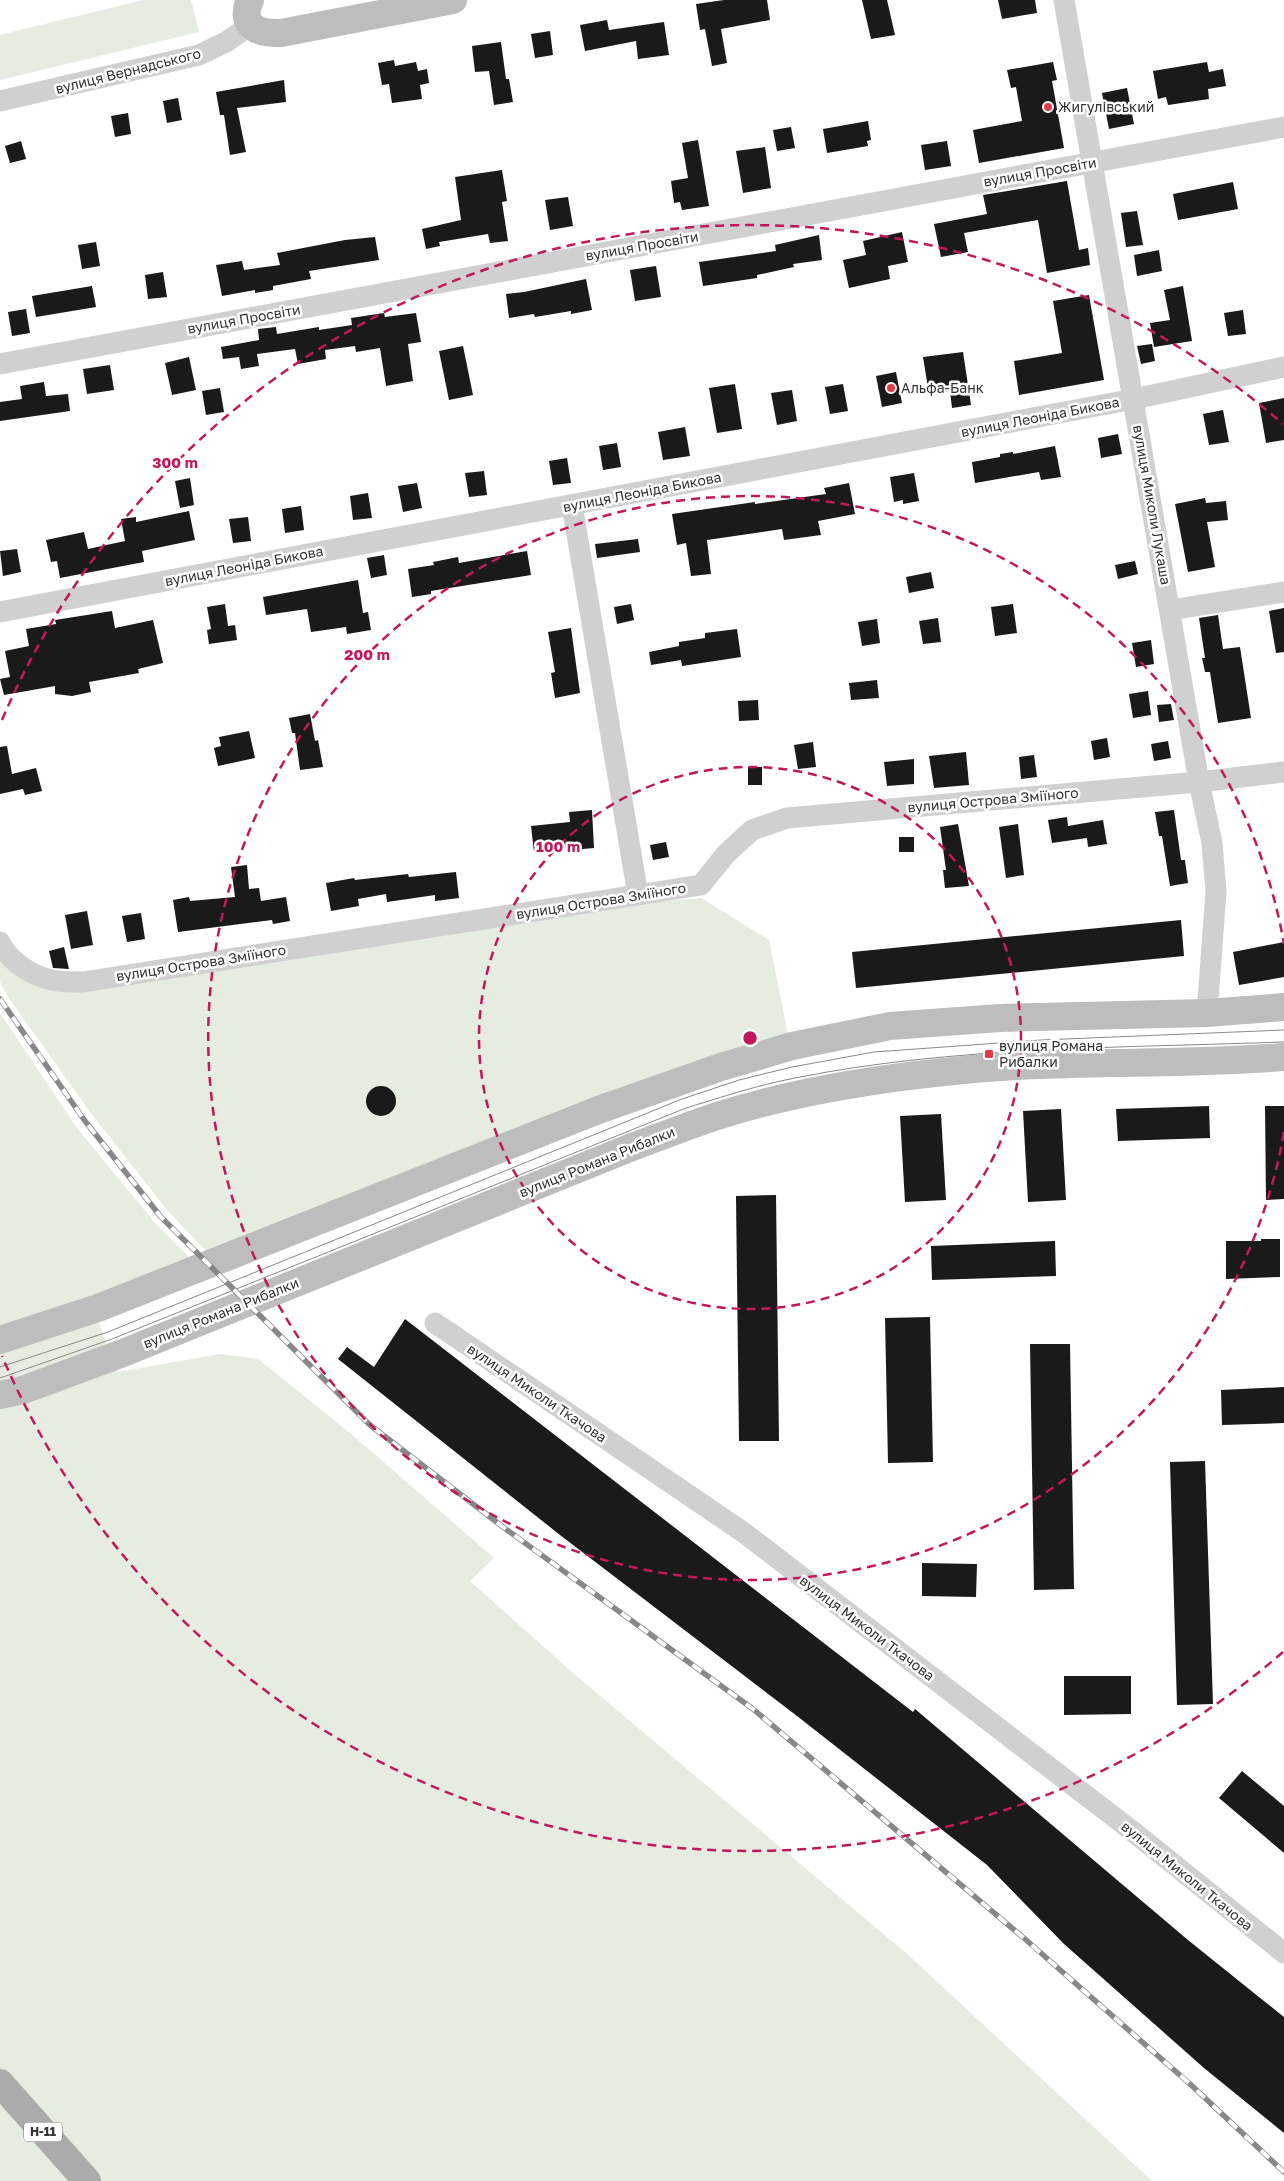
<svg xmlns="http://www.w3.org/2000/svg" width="1284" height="2181" font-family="'Golos Text',sans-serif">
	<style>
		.green { fill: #e6ecdf }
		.building { fill: #1a1a1a }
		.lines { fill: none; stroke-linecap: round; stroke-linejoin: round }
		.street { stroke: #d0d0d0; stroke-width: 21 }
		.secondary { stroke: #bdbdbd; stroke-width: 28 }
		.primary { stroke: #ababab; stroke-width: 28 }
		.tram { stroke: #888; stroke-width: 1 }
		.rail-casing { stroke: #888; stroke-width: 5.5 }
		.rail { stroke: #fff; stroke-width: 4; stroke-dasharray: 11; stroke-linecap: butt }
		.ring { fill: none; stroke: #c2185b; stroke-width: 2.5; stroke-dasharray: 9 6 }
		.poi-dot { fill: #e63946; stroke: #fff; stroke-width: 2 }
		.labels { text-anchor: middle; stroke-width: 5; stroke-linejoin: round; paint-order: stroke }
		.shield { fill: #fff; stroke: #707070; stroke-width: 1 }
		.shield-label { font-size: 12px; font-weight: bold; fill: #333 }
		.street-label { font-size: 14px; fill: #333; stroke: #fff }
		.poi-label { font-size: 14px; fill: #333; stroke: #fff; text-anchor: start }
		.centre { fill: #c2185b; stroke: #fff; stroke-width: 2.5 }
		.ring-label { font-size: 15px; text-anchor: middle; font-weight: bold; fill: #c2185b; stroke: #fff; stroke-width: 5; stroke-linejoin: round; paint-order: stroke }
	</style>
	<rect width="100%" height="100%" fill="#fff"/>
	<!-- green -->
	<g class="green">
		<polygon points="143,0 191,0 199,32 0,80 0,35"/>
		<polygon points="701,898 769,940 789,1040 210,1255 168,1211 93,1116 8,997 0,982 0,948 31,979 640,903"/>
		<polygon points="0,1013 77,1128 155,1223 193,1261 93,1306 117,1372 221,1354 258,1359 350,1433 494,1558 470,1581 574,1674 905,1952 1152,2181 0,2181"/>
	</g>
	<!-- building -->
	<g class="building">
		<polygon points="724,0 767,0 770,20 721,29 727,63 712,66 705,29 700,30 696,4"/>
		<polygon points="862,0 887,0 895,35 871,39"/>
		<polygon points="998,0 1035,0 1037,13 1002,19"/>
		<polygon points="607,20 609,30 664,22 669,55 638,59 636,41 585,51 580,25"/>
		<polygon points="550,31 553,55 535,58 531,34"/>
		<polygon points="501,42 506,79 509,79 513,102 494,105 489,71 475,72 472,46"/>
		<polygon points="394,60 395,66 416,62 418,71 427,69 429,83 420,85 422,99 392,103 389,84 382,85 378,63"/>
		<polygon points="1053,62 1057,80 1052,81 1064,148 979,163 973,130 1022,121 1016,87 1011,88 1007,70"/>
		<polygon points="1207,62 1209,72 1223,69 1226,86 1208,89 1209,99 1168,105 1166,97 1158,99 1153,71"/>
		<polygon points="284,80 286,102 237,108 246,152 230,155 224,115 220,115 216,92"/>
		<polygon points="1127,88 1134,124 1109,129 1102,93"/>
		<polygon points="178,98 182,120 167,123 163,101"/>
		<polygon points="128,113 131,134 115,137 111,116"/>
		<polygon points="868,121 871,140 867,141 868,146 827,153 823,129"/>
		<polygon points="791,127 795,148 777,151 773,130"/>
		<polygon points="698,140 709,206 682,210 680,202 674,203 671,181 688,178 682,143"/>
		<polygon points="21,141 26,159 10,163 5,146"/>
		<polygon points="947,141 951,166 925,170 921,145"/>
		<polygon points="765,147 771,188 743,193 736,151"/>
		<polygon points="502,170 507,201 502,202 508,241 490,243 488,234 439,242 440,246 426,249 422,229 461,220 455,177"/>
		<polygon points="1067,181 1079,250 1088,248 1090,265 1047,273 1038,220 964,233 968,252 941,257 934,224 987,214 983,195"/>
		<polygon points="1233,182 1238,209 1178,220 1173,194"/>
		<polygon points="568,197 573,226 550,230 545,200"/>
		<polygon points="1137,211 1143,245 1126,247 1121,213"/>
		<polygon points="902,232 908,262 888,266 890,279 849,288 843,260 866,255 863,241"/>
		<polygon points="819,235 822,260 793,264 794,267 757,275 757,278 703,286 699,262 776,251 775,245"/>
		<polygon points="375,237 379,260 309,271 311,279 273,286 273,290 255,293 255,290 222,296 216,265 242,261 244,270 280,265 277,253 345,240"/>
		<polygon points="96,242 100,266 82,269 78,245"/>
		<polygon points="1159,250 1162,271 1137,276 1134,255"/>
		<polygon points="656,266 661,297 635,301 630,270"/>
		<polygon points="163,272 167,297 148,299 145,275"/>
		<polygon points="586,279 592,310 571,314 571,311 535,317 534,314 509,318 506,294 524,292"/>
		<polygon points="92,286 96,307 36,317 32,296"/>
		<polygon points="1183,286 1192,341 1154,347 1150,323 1170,320 1164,290"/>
		<polygon points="1089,295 1104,380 1019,395 1014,361 1062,353 1053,301"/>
		<polygon points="26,309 30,333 12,336 8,312"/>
		<polygon points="1243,310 1246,334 1228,336 1224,313"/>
		<polygon points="384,313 385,317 416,313 421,342 408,344 413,381 386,386 380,348 356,352 355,346 325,350 326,359 298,364 295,349 257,354 259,366 241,369 239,357 223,359 221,347 259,340 258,329 276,327 277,334 319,327 319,330 352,325 351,318"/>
		<polygon points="1152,344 1155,361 1141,364 1137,346"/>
		<polygon points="463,346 473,395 449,400 439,351"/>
		<polygon points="963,352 971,405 952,408 950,391 929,394 923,357"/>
		<polygon points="189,357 196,390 172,395 165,363"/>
		<polygon points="110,365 114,390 87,394 83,369"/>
		<polygon points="896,372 902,403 882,407 876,376"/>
		<polygon points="44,382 46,396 68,394 70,411 0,421 0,402 22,399 20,386"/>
		<polygon points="735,384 742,429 717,433 709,388"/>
		<polygon points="843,384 848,411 830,414 825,387"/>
		<polygon points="220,388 224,412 206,415 202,391"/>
		<polygon points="792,390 797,421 777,425 771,393"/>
		<polygon points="1284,398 1284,440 1266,443 1259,403"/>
		<polygon points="1223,410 1229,442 1209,445 1203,414"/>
		<polygon points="685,427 690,456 663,460 658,432"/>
		<polygon points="1118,434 1122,454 1101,458 1098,438"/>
		<polygon points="617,443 621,467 603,470 599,446"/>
		<polygon points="1055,446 1061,477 1041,480 1039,472 975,483 972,462 1000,457 1000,454 1013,452 1013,454"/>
		<polygon points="567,458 571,483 553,485 549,461"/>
		<polygon points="484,471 487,495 469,497 465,473"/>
		<polygon points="914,473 919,501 903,504 903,500 894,502 890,477"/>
		<polygon points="190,478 194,505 180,508 175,481"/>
		<polygon points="417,483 422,508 403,512 398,486"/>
		<polygon points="849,483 855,514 818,521 821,535 784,540 782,529 707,540 711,574 691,576 686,543 677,545 672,514 755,502 755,504 826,494 824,488"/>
		<polygon points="368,493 372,518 353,520 350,496"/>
		<polygon points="1205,498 1206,503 1226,501 1228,520 1207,522 1215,567 1188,572 1175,504"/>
		<polygon points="301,506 304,530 285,533 282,509"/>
		<polygon points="189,511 195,540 142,551 144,562 60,578 57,561 51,562 46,540 84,532 88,549 125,541 121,519 136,517 136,522"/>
		<polygon points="248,517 251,541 233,543 229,519"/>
		<polygon points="638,539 640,552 597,558 595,544"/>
		<polygon points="17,549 21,572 3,576 0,551"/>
		<polygon points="527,551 531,575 431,591 431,594 412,597 408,569 434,565 433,562 458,557 459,563"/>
		<polygon points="384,555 387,575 371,578 367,558"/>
		<polygon points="1135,561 1138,574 1118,579 1115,565"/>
		<polygon points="931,572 934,588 909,593 906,577"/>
		<polygon points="358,580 363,613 368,612 371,630 347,634 346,627 311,632 307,609 266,615 263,597"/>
		<polygon points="225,604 228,626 235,625 237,640 209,644 207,630 211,629 207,607"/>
		<polygon points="631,604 634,620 617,624 614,607"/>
		<polygon points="1013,604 1017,633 995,636 991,607"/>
		<polygon points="1284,608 1284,652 1276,653 1269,611"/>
		<polygon points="112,611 115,628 153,620 163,663 138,669 139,673 89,682 91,692 72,696 55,694 55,686 4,695 0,679 10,677 5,651 29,646 26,629 56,624 55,620"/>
		<polygon points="1218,615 1223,649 1240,647 1251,718 1218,723 1210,672 1205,672 1202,658 1205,658 1199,618"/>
		<polygon points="938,618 941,642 923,644 919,621"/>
		<polygon points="877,619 880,643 862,646 858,622"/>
		<polygon points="571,628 580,693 555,698 551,673 555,672 548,632"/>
		<polygon points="737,629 741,657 682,666 681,660 651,665 649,652 679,646 679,642 705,638 705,633"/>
		<polygon points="1151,640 1154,664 1136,667 1132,643"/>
		<polygon points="877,680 879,698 851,700 849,683"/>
		<polygon points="1148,691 1151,715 1133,718 1129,694"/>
		<polygon points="758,700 759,720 739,721 738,701"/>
		<polygon points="1171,704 1174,720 1159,722 1157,705"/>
		<polygon points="310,714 315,741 318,740 323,767 300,770 295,733 292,733 289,718"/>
		<polygon points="249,731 255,758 218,766 214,748 221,746 219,737"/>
		<polygon points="1107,738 1110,757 1094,760 1091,741"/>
		<polygon points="1168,741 1171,758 1154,761 1151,744"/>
		<polygon points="813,742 816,767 798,769 794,745"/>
		<polygon points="7,746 12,774 36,768 42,791 25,795 23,789 0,794 0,747"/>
		<polygon points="966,752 969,785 934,788 929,756"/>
		<polygon points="1034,755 1037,777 1021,779 1019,757"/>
		<polygon points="914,759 914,784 887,786 884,762"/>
		<rect x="748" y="767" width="14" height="18"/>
		<polygon points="592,810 594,848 572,850 572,847 534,852 531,826 570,822 569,812"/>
		<polygon points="1174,810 1181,860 1185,860 1188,883 1170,886 1162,836 1159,836 1155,812"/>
		<polygon points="1067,817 1068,826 1103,820 1107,844 1088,847 1087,838 1052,843 1048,820"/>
		<polygon points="958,824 969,886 945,888 943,870 946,870 940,827"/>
		<polygon points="1018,824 1024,875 1006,878 999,827"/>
		<rect x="899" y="837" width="15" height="15"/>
		<polygon points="666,842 669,857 653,860 650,845"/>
		<polygon points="247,865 249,889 259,888 261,901 286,897 290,921 273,924 272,920 178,932 173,900 189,897 190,901 235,897 231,867"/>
		<polygon points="456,872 459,898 435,901 435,895 387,902 386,894 358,899 359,906 331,911 326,883 354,878 355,880 408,874 409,877"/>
		<polygon points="87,911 93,945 71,949 65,915"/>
		<polygon points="141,913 145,939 127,942 122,916"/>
		<polygon points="1181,920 1184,956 856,988 852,952"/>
		<polygon points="1284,942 1284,977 1239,985 1233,952"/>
		<polygon points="64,947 69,969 53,968 49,951"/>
		<circle cx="381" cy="1101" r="15"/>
		<polygon points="1209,1106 1210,1138 1118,1141 1116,1109"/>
		<polygon points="1265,1106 1284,1106 1284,1199 1266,1200"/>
		<polygon points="1061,1109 1066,1200 1028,1202 1023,1111"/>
		<polygon points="941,1114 946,1200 905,1202 900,1116"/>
		<polygon points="776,1195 779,1441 739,1441 736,1196"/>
		<polygon points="1261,1239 1280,1239 1280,1277 1226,1279 1226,1241 1261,1241"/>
		<polygon points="1055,1241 1056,1276 932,1280 931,1246"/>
		<polygon points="930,1317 933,1462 888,1463 885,1318"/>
		<polygon points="405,1319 913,1712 915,1709 1188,1940 1284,2017 1284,2133 1204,2068 1064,1944 987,1865 797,1716 560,1535 338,1359 347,1347 374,1367"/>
		<polygon points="1030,1344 1070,1344 1074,1589 1034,1590"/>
		<polygon points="1284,1387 1284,1423 1222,1425 1221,1390"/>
		<polygon points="1205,1461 1213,1704 1177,1705 1170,1462"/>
		<polygon points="922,1563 977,1564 976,1597 922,1596"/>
		<polygon points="1064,1676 1131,1676 1131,1714 1064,1715"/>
		<polygon points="1242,1771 1284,1806 1284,1853 1219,1798"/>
	</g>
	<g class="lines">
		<!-- street -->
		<g class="street">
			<polyline points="1064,0 1199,782 1212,843 1216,892 1207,1013"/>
			<polyline points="0,101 199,55 226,42 251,25"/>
			<polyline points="0,364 1284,127"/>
			<polyline points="572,505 638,895"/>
			<polyline points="1170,610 1284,592"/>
			<polyline points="0,612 1134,399 1284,367"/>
			<path d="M0,942c9,20 36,37 58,39 8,1 17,1 25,1l618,-97 25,-31 26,-24 35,-12 412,-36 85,-10"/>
			<polyline points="435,1323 743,1532 1131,1830 1284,1953"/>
		</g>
		<!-- secondary -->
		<g class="secondary">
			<path d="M250,0c-12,27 10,34 31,33l172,-33"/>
			<polyline points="0,1340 98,1308 601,1109 721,1067 792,1046 890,1026 1000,1018 1207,1013 1284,1007"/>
			<path d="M0,1395l23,-5 100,-37 509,-206c28,-10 55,-21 82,-30 74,-24 153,-37 230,-45 113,-13 227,-6 340,-15"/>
		</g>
		<!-- primary -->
		<polyline class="primary" points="0,2083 87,2181"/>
		<!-- tram -->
		<g class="tram">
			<polyline points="0,1367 108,1332 682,1099 739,1080 792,1067 874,1052 1041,1040 1284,1030"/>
			<path d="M0,1378l112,-39 574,-231c36,-11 72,-23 109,-30 160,-32 326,-30 489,-36"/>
		</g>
		<!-- rail casing -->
		<g class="rail-casing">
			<polyline id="rail" points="0,999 85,1121 161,1217 370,1425 503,1527 753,1709 1025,1939 1190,2084 1284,2172"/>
		</g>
		<!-- rail -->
		<use href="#rail" class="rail"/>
	</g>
	<!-- distance rings -->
	<g class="ring">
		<circle cx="750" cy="1038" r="271"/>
		<path d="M1284 1132A542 542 0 1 1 1284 944"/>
		<path d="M1283 1652A813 813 0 0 1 2 1356M2 720A813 813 0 0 1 1283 424"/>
	</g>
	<!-- markers -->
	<g class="poi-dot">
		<circle cx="1048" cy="107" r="5"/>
		<circle cx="891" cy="388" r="5"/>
		<rect x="984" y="1049" width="10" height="10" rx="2.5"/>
	</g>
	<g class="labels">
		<!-- shield labels -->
		<rect class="shield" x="24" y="2122.5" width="38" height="19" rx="4"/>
		<g class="shield-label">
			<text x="43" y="2136">Н-11</text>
		</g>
		<!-- street labels -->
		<g class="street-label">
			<text transform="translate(128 71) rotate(-14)" y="5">вулиця Вернадського</text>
			<text transform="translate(1040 172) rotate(-10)" y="5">вулиця Просвіти</text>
			<text transform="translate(642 246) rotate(-10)" y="5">вулиця Просвіти</text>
			<text transform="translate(244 319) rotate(-10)" y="5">вулиця Просвіти</text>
			<text transform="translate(1040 417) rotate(-11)" y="5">вулиця Леоніда Бикова</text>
			<text transform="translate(642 492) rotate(-11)" y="5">вулиця Леоніда Бикова</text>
			<text transform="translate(1152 505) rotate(80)" y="5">вулиця Миколи Лукаша</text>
			<text transform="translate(244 566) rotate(-11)" y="5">вулиця Леоніда Бикова</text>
			<text transform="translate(993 800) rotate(-5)" y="5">вулиця Острова Зміїного</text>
			<text transform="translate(601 901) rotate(-9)" y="5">вулиця Острова Зміїного</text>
			<text transform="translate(201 963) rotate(-9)" y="5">вулиця Острова Зміїного</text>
			<text transform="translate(597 1162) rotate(-22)" y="5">вулиця Романа Рибалки</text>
			<text transform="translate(221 1313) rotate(-22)" y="5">вулиця Романа Рибалки</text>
			<text transform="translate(537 1393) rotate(34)" y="5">вулиця Миколи Ткачова</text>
			<text transform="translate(867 1628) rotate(37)" y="5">вулиця Миколи Ткачова</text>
			<text transform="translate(1187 1876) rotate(39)" y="5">вулиця Миколи Ткачова</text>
		</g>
		<!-- poi labels -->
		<g class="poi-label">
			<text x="1058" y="112">Жигулівський</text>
			<text x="901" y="393">Альфа-Банк</text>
			<text x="999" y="1051">вулиця Романа<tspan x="999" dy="16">Рибалки</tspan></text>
		</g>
	</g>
	<circle cx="750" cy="1038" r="8" class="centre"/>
	<g class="ring-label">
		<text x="175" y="468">300 m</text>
		<text x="367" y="660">200 m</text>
		<text x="558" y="852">100 m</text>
	</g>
</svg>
